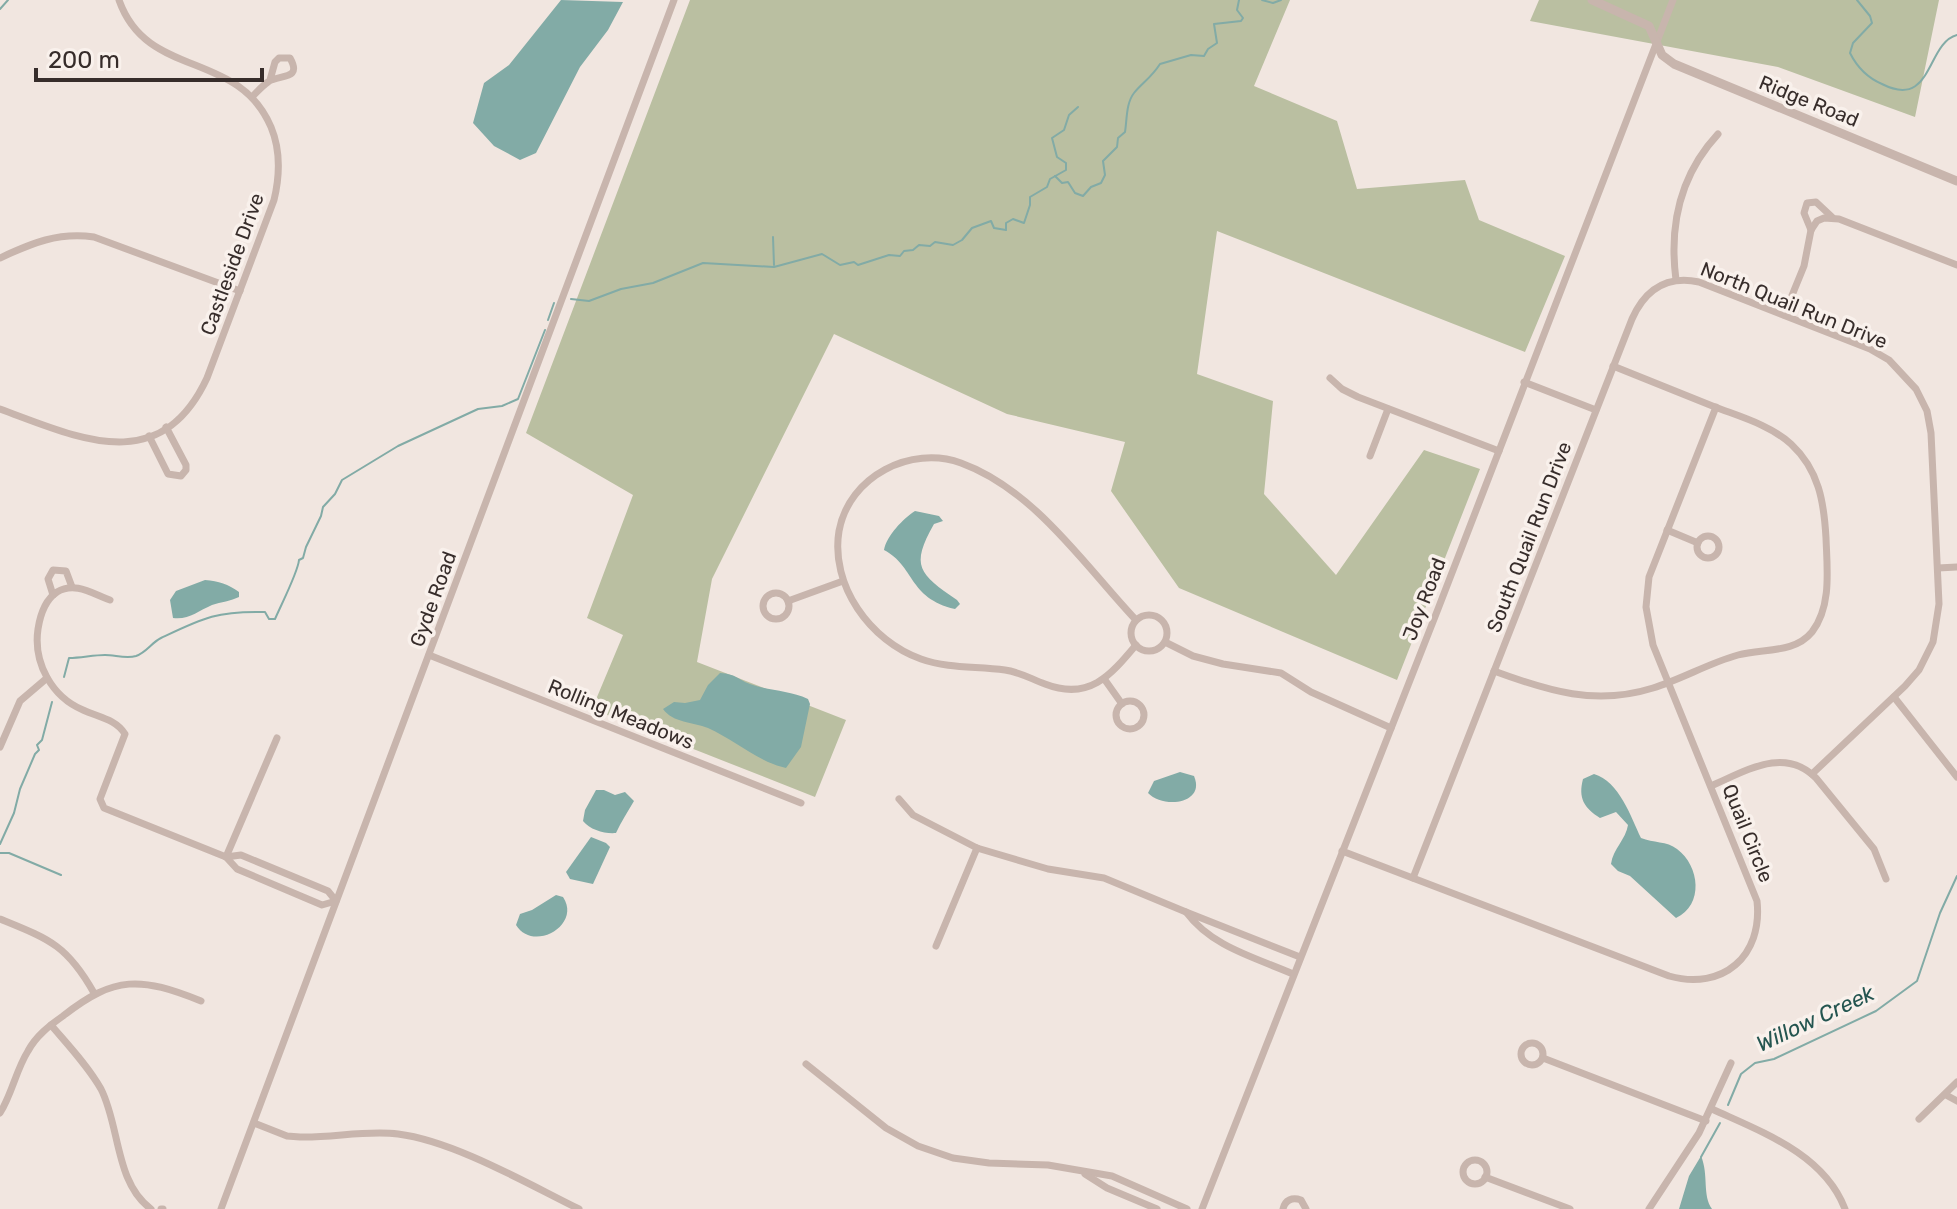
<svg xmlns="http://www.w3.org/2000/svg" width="1957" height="1209" font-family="Rubik,sans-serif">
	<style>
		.green { fill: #babfa1 }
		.water { fill: #82aba6 }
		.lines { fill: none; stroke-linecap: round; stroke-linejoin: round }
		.stream { stroke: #82aba6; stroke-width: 2 }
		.minor { stroke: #c8b5ad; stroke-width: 7 }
		.tertiary { stroke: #c8b5ad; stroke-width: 9 }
		.labels { text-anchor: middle; stroke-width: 7; stroke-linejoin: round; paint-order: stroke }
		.street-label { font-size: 20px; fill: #372d2b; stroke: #f9f1ec }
		.water-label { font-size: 22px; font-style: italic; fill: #245550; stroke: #f9f1ec }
	</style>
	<rect width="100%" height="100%" fill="#f1e6e0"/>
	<!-- green -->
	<g class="green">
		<polygon points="690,0 1290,0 1254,86 1337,121 1357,189 1465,180 1479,220 1565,256 1525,352 1217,231 1197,374 1273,401 1264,494 1336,575 1424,450 1480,469 1397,680 1179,588 1111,491 1125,442 1007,414 834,334 712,579 697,662 846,720 815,797 592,709 623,635 587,618 633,495 526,433"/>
		<polygon points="1539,0 1939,0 1915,117 1778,67 1530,21"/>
	</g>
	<!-- water -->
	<g class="water">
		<polygon points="561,0 623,2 608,30 580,67 536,153 520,160 494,146 473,123 484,83 509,65"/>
		<path d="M915,511l24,5 4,5 -9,3c-24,42 -15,50 23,76l3,4 -5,5c-47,-11 -40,-43 -71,-59 3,-15 19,-31 31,-39z"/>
		<path d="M205,580c14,1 23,4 34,12v5c-8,4 -18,5 -27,8 -14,6 -23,15 -39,13l-3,-18 6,-9z"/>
		<path d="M720,673c16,1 17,6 30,11 19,7 39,6 58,15l2,5 -9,43 -15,21c-28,-6 -51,-28 -78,-40 -15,-6 -35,-5 -45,-19l11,-7 11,1 15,-3 8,-15z"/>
		<path d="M1180,772l14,4c12,28 -31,33 -46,17l6,-12z"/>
		<path d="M1594,774c25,7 37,43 47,64 12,5 26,3 36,11 23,17 27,56 -1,69l-46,-42 -12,-5 -7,-7c2,-15 15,-25 17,-39l-12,-13 -16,6c-16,-10 -22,-20 -17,-39z"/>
		<path d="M596,790h8l11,5 10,-3 9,9c-6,10 -13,21 -18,32 -11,1 -26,-3 -33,-12l2,-11z"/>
		<polygon points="591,837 606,843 610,847 593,884 570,879 566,872"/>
		<path d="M556,895l7,2c19,28 -30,56 -47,28l4,-11 12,-4z"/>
		<path d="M1701,1156c8,19 1,39 11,53h-33l10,-33z"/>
	</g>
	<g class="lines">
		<!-- stream -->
		<g class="stream">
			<polyline points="1262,0 1273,3 1281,0"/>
			<path d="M1857,0l13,16 2,7 -19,20 -3,10c7,14 18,25 32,31 51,26 44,-41 75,-49"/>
			<polyline points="0,9 8,0"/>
			<path d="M1055,176l7,7 6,-1 7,11 8,3 8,-9 10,-4 4,-8 -2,-14 14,-14 1,-9 7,-6c2,-12 1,-29 9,-39 8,-10 17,-15 26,-29l31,-9 13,1 4,-7 9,-6 -3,-19 27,-3 2,-3 -6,-8 2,-10"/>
			<polyline points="773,237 774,265"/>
			<polyline points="571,299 589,301 621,289 653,283 703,263 774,267 822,254 840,265 854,262 858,265 889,255 900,256 904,251 913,250 919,245 930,246 935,242 953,245 962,240 972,228 991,221 994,228 1006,230 1006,223 1013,219 1024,223 1030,205 1030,197 1047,187 1050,179 1066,170 1066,163 1057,157 1052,138 1064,130 1069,115 1078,107"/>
			<polyline points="548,320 554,303"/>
			<path d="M64,677l5,-19c12,0 24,-3 36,-3 10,0 21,4 31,1 11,-4 15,-13 25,-18 42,-20 55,-27 104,-26l4,7h6c6,-14 23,-47 24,-59l4,-2 3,-11 15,-31 2,-9 12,-13 7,-14 56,-34 80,-37 24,-3 16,-7 27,-69"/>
			<polyline points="0,844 14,813 20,789 35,754 39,750 37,745 42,740 52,702"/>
			<polyline points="0,853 9,853 61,875"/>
			<polyline points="1728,1105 1741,1074 1755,1063 1774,1059 1876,1011 1917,981 1940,913 1957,876"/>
			<polyline points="1701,1157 1720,1123"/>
		</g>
		<!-- minor -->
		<g class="minor">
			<path d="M252,97c5,-5 10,-11 16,-15 10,-8 35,-1 22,-24h-11l-4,4 -5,18"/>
			<polyline points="1811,230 1804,213 1807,203 1816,202 1832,217"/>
			<path d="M0,258c32,-15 58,-26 94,-21l146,54"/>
			<path d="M1676,280c-7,-54 4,-105 42,-146"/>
			<polyline points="1784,315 1804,266 1811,230 1817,221 1824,218 1839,219 1957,265"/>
			<polyline points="1330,378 1342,389 1358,397 1499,451"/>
			<polyline points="1524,382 1596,410"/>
			<path d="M0,409c77,28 160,70 207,-31l67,-178c6,-25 7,-49 -3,-73 -33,-78 -124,-47 -152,-127"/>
			<polyline points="149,436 168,474 181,476 186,470 186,465 166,427"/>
			<polyline points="1370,456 1388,409"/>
			<polyline points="1667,530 1698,543"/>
			<circle cx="1708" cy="547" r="11"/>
			<polyline points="1938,568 1957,567"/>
			<circle cx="776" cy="606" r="13"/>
			<polyline points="53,595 48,579 53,570 66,571 72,587"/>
			<path d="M110,600c-17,-6 -35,-19 -53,-8 -12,8 -17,24 -19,37 -5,34 14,68 45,81 15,7 33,9 42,24l-25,65 4,9 122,49 11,12 85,36 14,-4 -8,-10 -87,-36 -15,2"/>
			<polyline points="788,601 843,581"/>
			<circle cx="1149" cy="633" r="18"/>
			<path d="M1136,620c-51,-54 -101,-130 -175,-157 -50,-18 -112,13 -122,68 -9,54 31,110 82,128 28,10 55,7 84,11 15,2 26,9 40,14 44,17 65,-8 91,-39"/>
			<polyline points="1165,642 1193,656 1223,664 1281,673 1311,692 1391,728"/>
			<polyline points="429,655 801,803"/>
			<path d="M1494,671c54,20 102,35 159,17 29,-9 56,-25 85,-33 25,-7 56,-1 74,-23 20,-26 15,-64 14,-94 -2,-36 -7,-68 -35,-94 -21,-19 -50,-27 -76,-37 -34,-14 -68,-27 -102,-41"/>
			<polyline points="1105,680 1122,704"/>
			<polyline points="1894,697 1957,777"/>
			<circle cx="1130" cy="715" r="14"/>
			<polyline points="0,747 20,701 47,678"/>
			<path d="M1711,786c35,-15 73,-40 105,-8l58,71 12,30"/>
			<polyline points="899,799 913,815 977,848 1048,869 1104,878 1186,912"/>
			<path d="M1342,851l327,125c54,15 94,-20 88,-75l-104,-256 -7,-38 3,-30 67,-170"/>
			<polyline points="226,857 277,738"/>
			<path d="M1413,878l219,-559c13,-29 34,-44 67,-37l171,67 19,11 27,29 11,22 4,22 8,171 -6,38 -14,28 -14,16 -93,88"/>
			<path d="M0,919c49,20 67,26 94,74"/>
			<polyline points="936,946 977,848"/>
			<path d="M1293,974c-39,-17 -81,-27 -107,-62l114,45"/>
			<path d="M51,1025c17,20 37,41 50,64 19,37 14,94 50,120"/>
			<circle cx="1532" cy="1054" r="11"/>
			<polyline points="1543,1058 1706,1121"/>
			<polyline points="806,1064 886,1128 918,1146 953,1158 989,1163 1048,1165 1112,1176 1187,1209"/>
			<polyline points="1946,1095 1957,1101"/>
			<path d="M1712,1109c50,23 112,45 133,100"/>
			<path d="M0,1113c12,-19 16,-43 28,-62 8,-15 21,-25 35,-35 52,-41 78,-39 138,-15"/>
			<polyline points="1919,1119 1957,1082"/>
			<path d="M254,1123l33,13 13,1c32,1 66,-7 98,-3 56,7 130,50 181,75"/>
			<circle cx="1475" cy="1172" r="12"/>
			<polyline points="1085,1174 1107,1188 1157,1209"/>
			<polyline points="1485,1177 1570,1209"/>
			<polyline points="161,1209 163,1209"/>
			<polyline points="221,1209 674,0"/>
			<polyline points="1202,1209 1438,609 1673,0"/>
			<path d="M1283,1209c2,-9 9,-12 18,-9l5,9"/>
			<polyline points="1649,1209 1699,1133 1731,1063"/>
		</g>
		<!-- tertiary -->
		<polyline class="tertiary" points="1592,0 1649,26 1662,55 1674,64 1957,181"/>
	</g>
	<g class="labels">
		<!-- street labels -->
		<g class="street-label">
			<text transform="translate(1809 101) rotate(22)" y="7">Ridge Road</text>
			<text transform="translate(232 264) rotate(-70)" y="7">Castleside Drive</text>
			<text transform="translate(1794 305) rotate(22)" y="7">North Quail Run Drive</text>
			<text transform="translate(1529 537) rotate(-69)" y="7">South Quail Run Drive</text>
			<text transform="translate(433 599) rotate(-70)" y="7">Gyde Road</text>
			<text transform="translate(1424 599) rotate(-69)" y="7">Joy Road</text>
			<text transform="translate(621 714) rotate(22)" y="7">Rolling Meadows</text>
			<text transform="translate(1748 833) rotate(68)" y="7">Quail Circle</text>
		</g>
		<!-- water labels -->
		<g class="water-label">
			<text transform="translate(1815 1018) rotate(-25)" y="8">Willow Creek</text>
		</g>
	</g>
	<!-- scale -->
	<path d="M36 68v12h226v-12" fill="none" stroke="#372d2b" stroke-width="4"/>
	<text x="48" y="68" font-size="24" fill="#372d2b" stroke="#f9f1ec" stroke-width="6" paint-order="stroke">200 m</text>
</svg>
